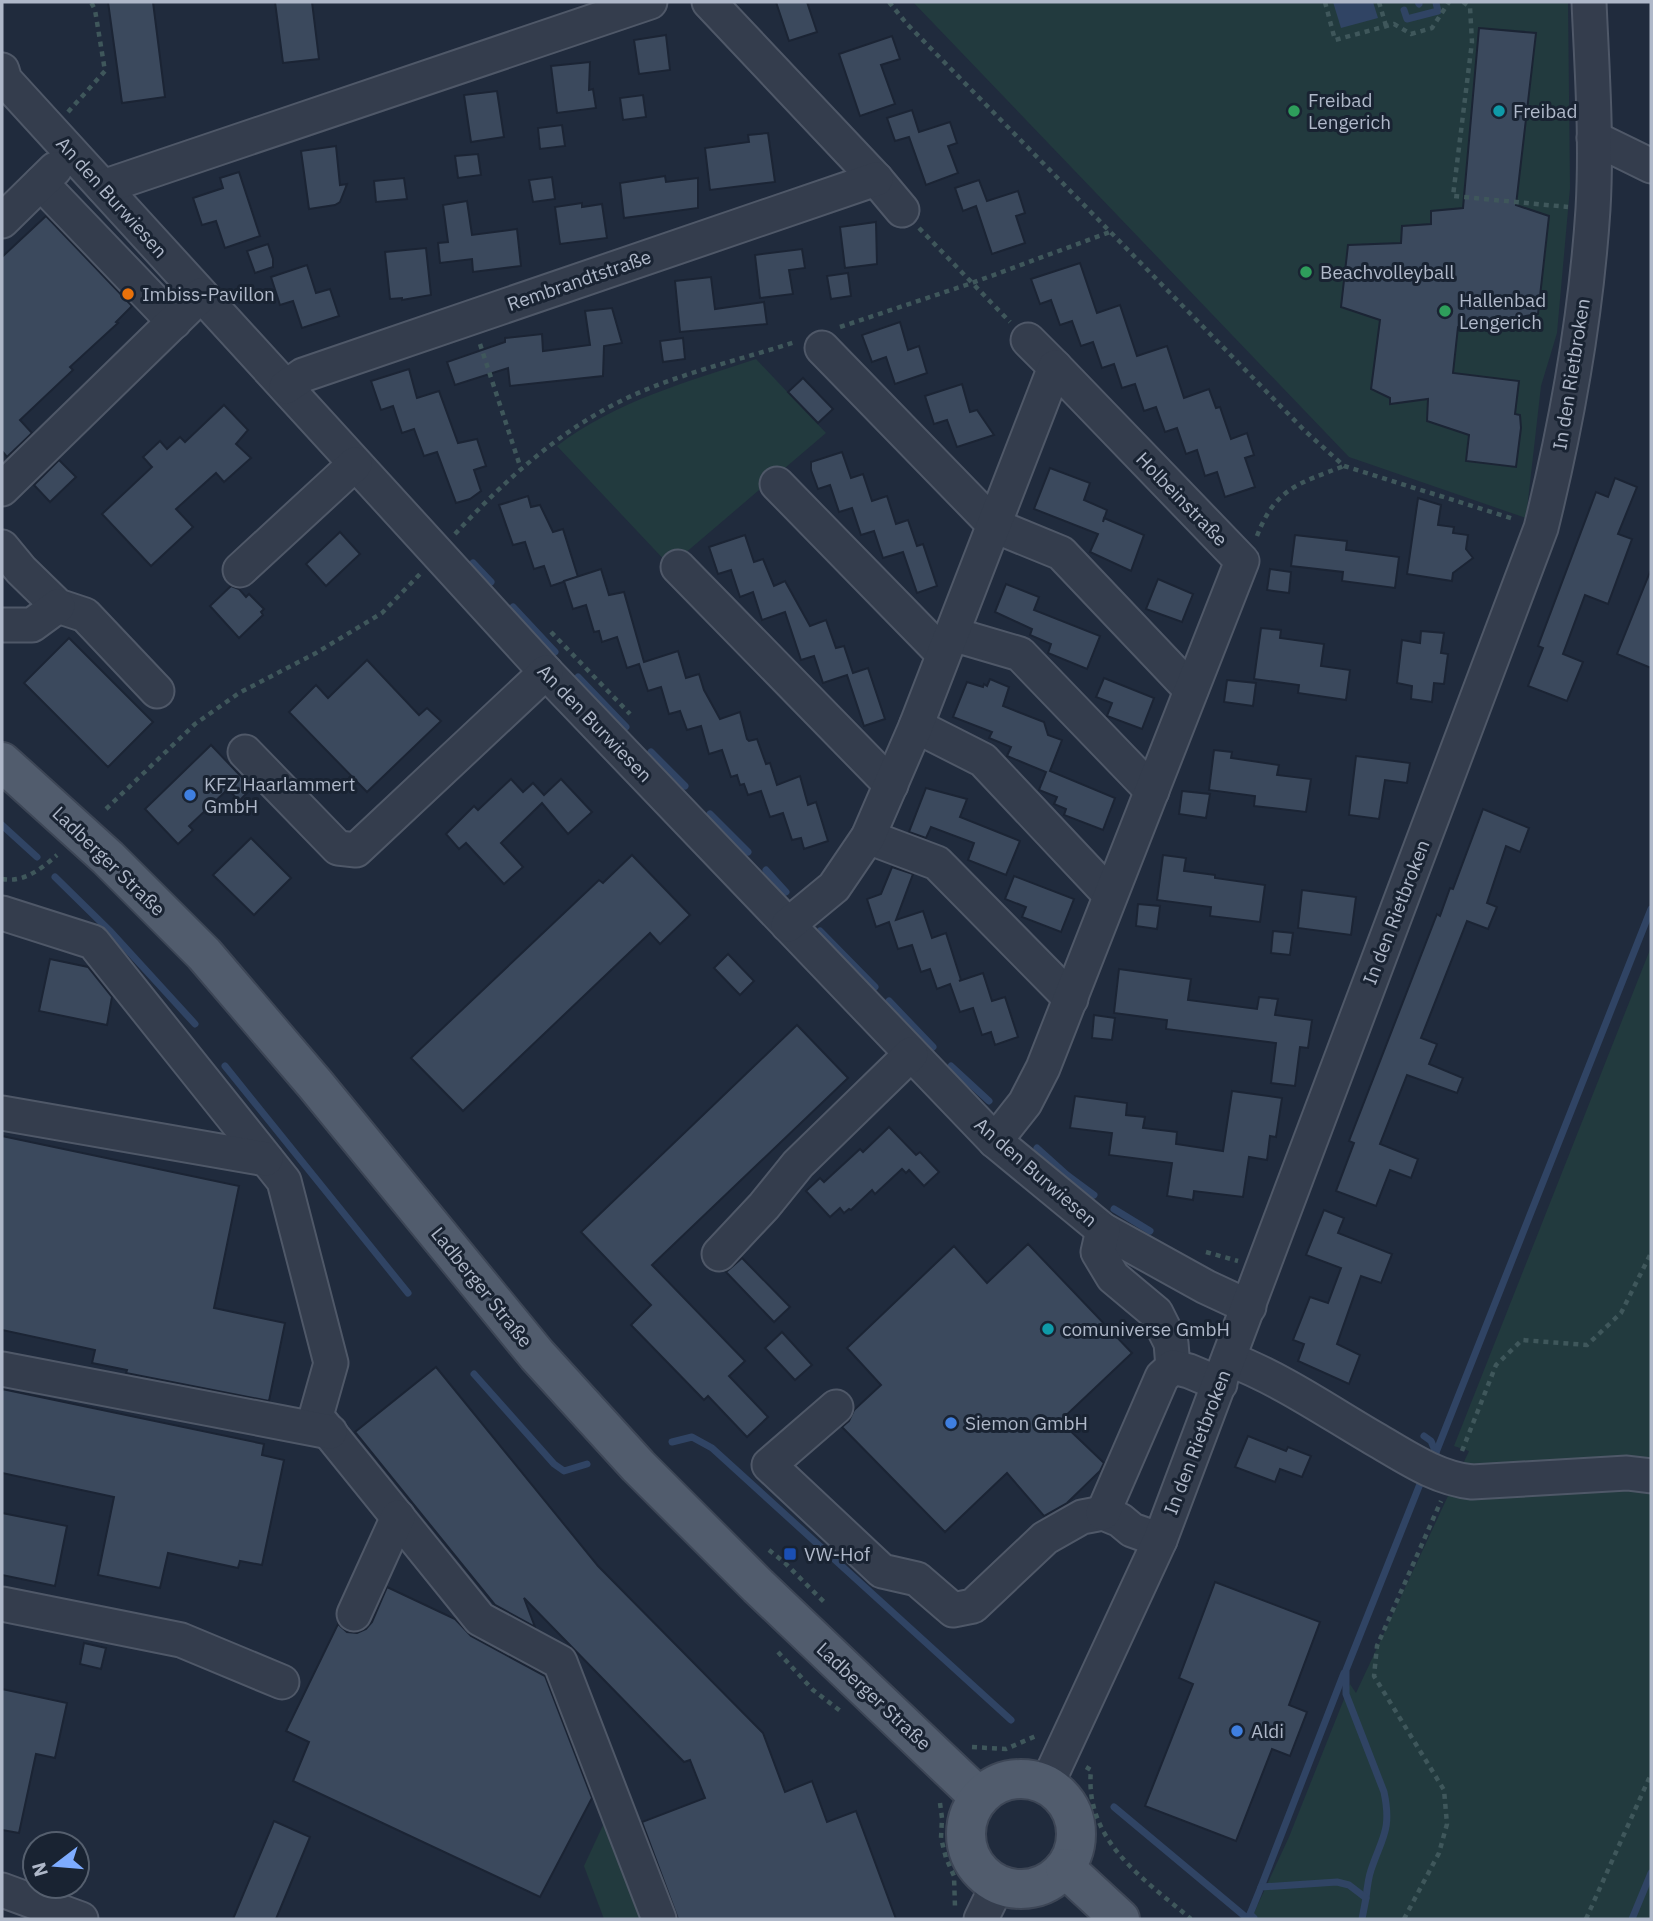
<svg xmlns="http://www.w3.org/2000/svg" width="1653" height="1921" font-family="'IBM Plex Sans',sans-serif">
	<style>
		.green { fill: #223a3e }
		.water { fill: #304464 }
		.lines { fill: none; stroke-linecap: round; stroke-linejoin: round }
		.stream { stroke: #304464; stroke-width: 7 }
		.building { fill: #3b495d; stroke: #1b2434; stroke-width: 2 }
		.minor-casing { stroke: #4f5868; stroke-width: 37 }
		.major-casing { stroke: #3d4656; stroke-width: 42 }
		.path { stroke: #3f575b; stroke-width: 4.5; stroke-dasharray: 5 5; stroke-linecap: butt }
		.minor { stroke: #343d4d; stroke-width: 33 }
		.major { stroke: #515c6d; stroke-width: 38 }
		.leisure-dot { fill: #2e9e5b; stroke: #192332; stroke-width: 2.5 }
		.culture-dot { fill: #0f9aa8; stroke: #192332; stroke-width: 2.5 }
		.food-dot { fill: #e8710a; stroke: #192332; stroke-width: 2.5 }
		.shop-dot { fill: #3f7fe0; stroke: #192332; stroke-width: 2.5 }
		.transit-dot { fill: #1a4fb4; stroke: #192332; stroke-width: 2.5 }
		.labels { text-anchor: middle; stroke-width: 6; stroke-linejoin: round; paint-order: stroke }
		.poi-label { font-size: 19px; fill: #afb8c9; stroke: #192332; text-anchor: start }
		.street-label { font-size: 19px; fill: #afb8c9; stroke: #192332 }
	</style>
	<rect width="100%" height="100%" fill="#202b3d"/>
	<!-- green -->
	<g class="green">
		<polygon points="913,2 1568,2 1570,188 1557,333 1541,386 1526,518 1349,457"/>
		<path d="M756,359l70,74 -156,133 -113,-120c59,-45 130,-64 199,-87z"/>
		<polygon points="1651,947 1651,1919 1251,1919 1289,1837 1350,1684 1356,1693 1469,1451 1454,1446"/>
		<polygon points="611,1808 653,1919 604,1919 584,1866"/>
	</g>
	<!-- water -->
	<polygon class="water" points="1333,2 1373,2 1378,18 1341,28"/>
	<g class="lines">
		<!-- stream -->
		<g class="stream">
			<polyline points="1418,2 1419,4"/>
			<polyline points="1404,10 1407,19 1438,11 1436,3"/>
			<polyline points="473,563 491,582"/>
			<polyline points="513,607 555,652"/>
			<polyline points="578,677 626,727"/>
			<polyline points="651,752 685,786"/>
			<polyline points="710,814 748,852"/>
			<polyline points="2,825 37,857"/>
			<polyline points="766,870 786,892"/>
			<polyline points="55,877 111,932 195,1024"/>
			<polyline points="820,931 875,987"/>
			<polyline points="889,1001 933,1047"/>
			<polyline points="225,1066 408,1293"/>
			<polyline points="951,1066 989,1101"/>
			<polyline points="1037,1148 1067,1175 1094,1195"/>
			<polyline points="1114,1209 1150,1231"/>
			<polyline points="474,1374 554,1464 564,1471 587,1464"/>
			<polyline points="1424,1436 1431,1441 1436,1453"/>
			<polyline points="672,1442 692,1437 712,1448 1011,1720"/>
			<polyline points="1435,1455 1651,909"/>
			<polyline points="1114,1807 1248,1919 1250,1914 1254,1918"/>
			<polyline points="1261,1887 1344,1673"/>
			<path d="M1366,1898c1,-9 2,-19 5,-28 11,-33 21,-40 13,-78l-38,-98v-24l74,-186"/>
			<polyline points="1250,1914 1261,1887 1337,1882 1349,1885 1366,1898 1362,1919"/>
			<polyline points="1632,1919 1651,1873"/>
		</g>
	</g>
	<!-- building -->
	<g class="building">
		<polygon points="108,2 153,2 165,97 122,103"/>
		<polygon points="275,2 312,2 319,59 283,63"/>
		<polygon points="776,2 807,2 817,32 789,41"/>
		<polygon points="1479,28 1536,33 1516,205 1549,216 1538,314 1458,327 1453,373 1519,381 1515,414 1520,415 1521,428 1516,467 1466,461 1469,435 1427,421 1428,399 1390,404 1390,398 1371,389 1380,320 1341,307 1348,245 1401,243 1402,226 1431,224 1431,211 1463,208"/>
		<polygon points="666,35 670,70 639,74 634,40"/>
		<polygon points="892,36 900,59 881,65 895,104 860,116 839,54"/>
		<polygon points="590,62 589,90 593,89 596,108 557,113 551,66"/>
		<polygon points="497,91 504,137 471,142 464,95"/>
		<polygon points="643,95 646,117 623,120 620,98"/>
		<polygon points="912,110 919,132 950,122 957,143 948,146 958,173 926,185 909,137 895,141 887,118"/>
		<polygon points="562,125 565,146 540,149 538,128"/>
		<polygon points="768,133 775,182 710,190 705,148 749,142 748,135"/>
		<polygon points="336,146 340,185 347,184 340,202 335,205 309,209 301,151"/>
		<polygon points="478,154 481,175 458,178 455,156"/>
		<polygon points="239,172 260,236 225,248 216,221 202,225 193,198 223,188 220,178"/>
		<polygon points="665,176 666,182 698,178 698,208 624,218 620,183"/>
		<polygon points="552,177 555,199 533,202 529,180"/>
		<polygon points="404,178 407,199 376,202 374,181"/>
		<polygon points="979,180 987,201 1018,191 1025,213 1016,216 1025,243 992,254 976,206 963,211 955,188"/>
		<polygon points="467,201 472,235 517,229 521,266 473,272 472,259 440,263 438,243 448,242 443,205"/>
		<polygon points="582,203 582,207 602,204 607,238 560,244 555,207"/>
		<polygon points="46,216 132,306 116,322 118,323 70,367 73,370 20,420 32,433 7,457 2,451 2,257"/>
		<polygon points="876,222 877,264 845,268 840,227"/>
		<polygon points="268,244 273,259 273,267 255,273 247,251"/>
		<polygon points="426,248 431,295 402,300 402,298 390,299 385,252"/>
		<polygon points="802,249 805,268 789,270 793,294 760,298 755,255"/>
		<polygon points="1080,263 1097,313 1120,305 1137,356 1167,346 1184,398 1209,389 1216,408 1220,407 1231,439 1247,433 1254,455 1245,458 1255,487 1225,497 1217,472 1205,476 1197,450 1186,454 1177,428 1165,432 1156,407 1144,411 1135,384 1122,388 1114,364 1102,368 1093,342 1081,346 1072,321 1060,325 1051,300 1040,304 1031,279"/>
		<polygon points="307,265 316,293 330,289 339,316 302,328 293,301 280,305 271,277"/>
		<polygon points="848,273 851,296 831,299 827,276"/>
		<polygon points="711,277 715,309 764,302 767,324 680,332 675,281"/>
		<polygon points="612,308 622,343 604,346 603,376 510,386 508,368 455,385 447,362 505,342 505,338 542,334 543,351 590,345 585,311"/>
		<polygon points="900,322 908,350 919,346 927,373 895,384 886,357 872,362 862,335"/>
		<polygon points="683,338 685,359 663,362 660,341"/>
		<polygon points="409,369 417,398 439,391 458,443 477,439 486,466 474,470 481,491 470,499 456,503 437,452 424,456 414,429 402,433 393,406 381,410 371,381"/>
		<polygon points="803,378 833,409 818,423 788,392"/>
		<polygon points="962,384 970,412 977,410 994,435 957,447 947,420 934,424 925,396"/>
		<polygon points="224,405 248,430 236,444 251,458 224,482 216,473 176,509 193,527 151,566 102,514 152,467 143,457 160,441 167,449 180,437 185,442"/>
		<polygon points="842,452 851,478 863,474 872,501 887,496 896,524 908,520 917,546 923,544 937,586 917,593 903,552 883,558 874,531 861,535 852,508 839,512 830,485 818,489 811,470 811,462"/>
		<polygon points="59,460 76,477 50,502 34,485"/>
		<polygon points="1050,468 1090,483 1084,500 1107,510 1103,522 1104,518 1144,535 1131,571 1090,552 1098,534 1034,509"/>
		<polygon points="1615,478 1637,487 1618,534 1632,539 1608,604 1585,595 1563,654 1583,662 1567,701 1528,686 1543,648 1538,646 1596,492 1608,497"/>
		<polygon points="528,496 531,507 540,505 553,532 563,529 578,577 551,586 544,566 534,569 525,542 513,545 499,505"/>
		<polygon points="1418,498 1441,505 1438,525 1454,527 1453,533 1468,535 1466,549 1473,558 1453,573 1452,581 1407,574"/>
		<polygon points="340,532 360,554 326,586 306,564"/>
		<polygon points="745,535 754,562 763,559 774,586 785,581 810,626 826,620 836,648 844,646 853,673 868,668 885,719 864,726 847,675 823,683 814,656 801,660 785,612 762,620 753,592 740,597 731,570 718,574 709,547"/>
		<polygon points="1295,535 1347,541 1346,550 1399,557 1395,588 1342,581 1343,572 1291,566"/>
		<polygon points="601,569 609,595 624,592 644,662 678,651 686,678 699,674 704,690 720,719 740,712 747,739 749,741 757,739 766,764 770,763 777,785 800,776 808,805 816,802 828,841 804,849 801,838 792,840 783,813 770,817 761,791 748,795 744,784 740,785 737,775 731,777 722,750 709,754 701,726 687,730 680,711 669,714 661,687 648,691 639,664 627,668 617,637 602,642 599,631 594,632 586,605 573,609 564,581"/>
		<polygon points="1270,569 1291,572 1289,593 1267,590"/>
		<polygon points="1650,572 1651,572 1651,668 1617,654"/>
		<polygon points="1158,579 1193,594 1182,622 1146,609"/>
		<polygon points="1006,584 1039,597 1034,610 1100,636 1087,669 1048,653 1051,644 1030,635 1032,629 995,612"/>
		<polygon points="231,586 239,589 246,597 249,594 264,609 261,612 263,615 239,638 210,606"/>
		<polygon points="1261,628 1281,630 1280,638 1324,644 1321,666 1350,670 1346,700 1298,693 1299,685 1254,679"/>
		<polygon points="1421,631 1444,633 1441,653 1448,654 1444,684 1434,683 1432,702 1411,699 1412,686 1397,683 1402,640 1420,643"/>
		<polygon points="69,638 153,722 108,767 24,683"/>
		<polygon points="367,660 419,715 427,708 441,721 367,792 289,712 316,685 328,698"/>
		<polygon points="1104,678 1154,698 1142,729 1107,716 1112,703 1096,697"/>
		<polygon points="990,679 1009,687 1003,706 1044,722 1048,735 1062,740 1050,771 1115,798 1103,830 1064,815 1066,809 1054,804 1057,797 1039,790 1046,772 1007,756 1011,747 989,738 992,732 953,717 967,682 983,687 984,684 987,686"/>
		<polygon points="1227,680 1256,683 1253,706 1224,702"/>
		<polygon points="211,745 252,788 239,801 228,789 189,826 193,830 178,844 145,809"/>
		<polygon points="1214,750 1232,752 1231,758 1279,765 1277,775 1311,779 1306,812 1254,806 1255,796 1209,790"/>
		<polygon points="1356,756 1410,763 1407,783 1385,780 1379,819 1349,815"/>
		<polygon points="511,779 523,792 533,783 544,795 561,779 592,812 568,834 542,803 501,843 523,867 504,884 466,843 459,849 446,834 474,806 478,810"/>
		<polygon points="926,788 967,799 960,817 1020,841 1006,875 968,860 974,843 931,827 926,838 909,832"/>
		<polygon points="1182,791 1210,794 1206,818 1179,814"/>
		<polygon points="1483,809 1529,828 1520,852 1506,846 1487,903 1497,907 1488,929 1467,921 1421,1038 1437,1044 1429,1064 1463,1078 1457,1093 1407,1075 1380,1144 1418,1159 1411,1178 1390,1170 1376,1206 1336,1191 1354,1143 1349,1141 1437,914 1440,916 1450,888 1453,889"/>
		<polygon points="251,838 291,878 254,915 213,875"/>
		<polygon points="632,855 690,915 660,944 650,933 463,1111 411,1058 599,880 603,883"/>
		<polygon points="1163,855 1186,858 1184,871 1215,875 1215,878 1265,885 1260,922 1210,916 1211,907 1157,900"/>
		<polygon points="892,867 913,874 896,920 923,911 932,938 946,933 961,980 959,981 983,973 992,1001 1005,997 1018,1037 995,1045 991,1032 982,1035 973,1008 960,1012 950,984 937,989 930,969 921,972 912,945 898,949 889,922 876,927 867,899 881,894"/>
		<polygon points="1014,876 1074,899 1061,932 1022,917 1026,907 1005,899"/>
		<polygon points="1302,890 1356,897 1351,935 1298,928"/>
		<polygon points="1138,904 1160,906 1157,929 1136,926"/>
		<polygon points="1273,931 1293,933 1290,955 1271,953"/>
		<polygon points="728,954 754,981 740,995 714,968"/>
		<polygon points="50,959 88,967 112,997 107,1025 39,1011"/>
		<polygon points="1119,969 1191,979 1188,1000 1257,1009 1259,997 1278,999 1275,1015 1312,1020 1308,1048 1300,1047 1295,1086 1271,1083 1276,1043 1166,1029 1167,1020 1114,1013"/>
		<polygon points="1094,1015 1115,1018 1112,1040 1092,1038"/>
		<polygon points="797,1025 848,1078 652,1265 745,1361 729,1376 768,1417 747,1437 708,1396 704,1400 631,1325 651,1305 581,1232"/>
		<polygon points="1232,1091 1282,1098 1276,1137 1270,1136 1267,1160 1249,1157 1243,1197 1194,1191 1193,1200 1167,1196 1172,1163 1109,1155 1112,1133 1070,1128 1075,1096 1127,1103 1126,1115 1145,1117 1143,1128 1177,1132 1176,1144 1223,1151"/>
		<polygon points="889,1127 916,1155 920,1152 939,1172 924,1186 909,1170 906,1173 902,1169 875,1194 872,1190 851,1210 849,1209 844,1213 840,1208 830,1217 806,1191 820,1178 824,1182 860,1149 863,1152"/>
		<polygon points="2,1136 239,1186 214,1308 285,1323 269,1401 126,1373 127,1370 92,1363 95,1350 2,1330"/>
		<polygon points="1324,1210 1344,1218 1338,1233 1392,1254 1381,1283 1361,1276 1337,1344 1360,1355 1349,1384 1298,1361 1304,1344 1293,1340 1310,1297 1328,1303 1341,1268 1306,1255"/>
		<polygon points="1028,1244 1132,1353 1060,1421 1104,1463 1100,1471 1067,1503 1044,1516 1007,1473 945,1532 842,1427 849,1421 854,1410 881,1385 847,1348 954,1246 987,1283"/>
		<polygon points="742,1258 790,1307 774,1322 726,1272"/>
		<polygon points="782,1332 812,1365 795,1380 765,1348"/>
		<polygon points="436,1367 598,1566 763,1733 785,1792 812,1781 827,1822 856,1811 896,1919 678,1919 642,1822 705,1798 690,1760 684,1762 524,1598 535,1627 495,1605 355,1432"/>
		<polygon points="2,1389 264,1444 262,1455 284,1460 262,1565 240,1561 238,1568 168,1553 160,1588 98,1575 114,1497 2,1473"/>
		<polygon points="1248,1436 1286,1451 1288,1447 1311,1456 1302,1477 1280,1469 1275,1482 1235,1467"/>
		<polygon points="2,1513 67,1526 55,1586 2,1575"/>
		<polygon points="1215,1582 1320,1622 1289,1705 1307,1712 1290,1756 1272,1749 1236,1841 1145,1806 1193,1684 1179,1678"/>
		<polygon points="387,1587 455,1619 471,1636 545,1676 592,1798 540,1897 293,1781 309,1742 286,1731 338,1624 347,1632 357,1633 366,1629 372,1622"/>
		<polygon points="84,1643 106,1648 101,1669 80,1664"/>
		<polygon points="2,1689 67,1703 55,1758 36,1754 19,1833 2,1830"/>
		<polygon points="274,1821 310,1837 276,1919 233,1919"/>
	</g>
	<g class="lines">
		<!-- minor casing -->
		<g class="minor-casing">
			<g id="minor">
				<polyline points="709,2 876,179 902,210"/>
				<polyline points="2,70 5,80 546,672 995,1141 1103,1230 1206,1287 1249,1307"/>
				<polyline points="1594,138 1651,166"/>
				<polyline points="41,183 174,322"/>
				<polyline points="103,187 650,2"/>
				<polyline points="2,221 55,169"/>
				<polyline points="1028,340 1055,367"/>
				<polyline points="822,348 995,526 1061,553 1191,690"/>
				<polyline points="286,387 303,375 876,179"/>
				<polyline points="777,484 943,654"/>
				<polyline points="2,489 201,295"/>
				<polyline points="2,547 21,570 58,606 85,615 157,691"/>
				<polyline points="678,567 891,785"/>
				<polyline points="240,570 355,464"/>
				<polyline points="2,625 32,625 58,606"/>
				<polyline points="952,634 1020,654 1152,791"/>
				<polyline points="916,726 983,760 1110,895"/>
				<polyline points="245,752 338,848 356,850 546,672"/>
				<polyline points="868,837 937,863 1071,999"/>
				<polyline points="2,913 93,942 284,1181 331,1363 316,1416 480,1619 560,1662 659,1919"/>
				<polyline points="788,925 834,887 868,837 916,726 1055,367 1242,561 1043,1068 1025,1103 995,1141"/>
				<polyline points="2,1113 266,1159"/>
				<polyline points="1103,1230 1098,1252 1113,1277 1156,1313 1171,1343 1173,1367"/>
				<polyline points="719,1254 764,1206 798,1164 911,1054"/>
				<path d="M1229,1359c52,20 98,52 146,80 31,18 61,39 97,43l155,-9 24,3"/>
				<polyline points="2,1369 330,1432"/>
				<polyline points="836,1407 769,1465 882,1571 917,1579 953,1610 973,1606 1045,1538 1082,1517 1103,1513 1120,1520 1132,1530 1160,1540"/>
				<polyline points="1103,1513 1162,1377 1173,1367 1189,1371 1220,1384"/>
				<polyline points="2,1604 181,1640 282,1682"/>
				<polyline points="354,1614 398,1517"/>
				<path d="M1047,1784l113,-244 381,-1012c26,-105 45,-211 52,-319 4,-69 -1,-139 -4,-207"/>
				<polyline points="2,1890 81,1919"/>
				<polyline points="981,1919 998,1884"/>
			</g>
		</g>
		<!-- major casing -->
		<g class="major-casing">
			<g id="major">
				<polyline points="2,762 108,858 204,954 315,1084 537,1355 638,1466 758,1586 979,1797"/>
				<circle cx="1021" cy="1834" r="55"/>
				<polyline points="1065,1868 1120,1919"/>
			</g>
		</g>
		<!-- path -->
		<g class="path">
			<polyline points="889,2 907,24 1305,431 1344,466 1514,519"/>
			<polyline points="1325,2 1335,40 1394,24 1411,34 1432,28 1449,2"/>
			<polyline points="1379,2 1386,26"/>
			<polyline points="1463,2 1470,7 1472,42 1453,196 1568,207"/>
			<polyline points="68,112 105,71 95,10 91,2"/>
			<polyline points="919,228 1010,322"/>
			<polyline points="840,327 972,283 1110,232"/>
			<polyline points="480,344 521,469"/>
			<path d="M455,534c50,-54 106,-105 172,-136 53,-25 113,-38 168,-56"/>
			<path d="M1257,536c18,-48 43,-53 87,-70"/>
			<polyline points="551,632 630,714"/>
			<polyline points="106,809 195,724 239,693 316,653 382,613 420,574"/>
			<path d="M2,879c22,4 39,-10 55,-24"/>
			<polyline points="1206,1252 1238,1261"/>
			<polyline points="1462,1451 1496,1365 1522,1340 1587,1345 1621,1313 1651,1253"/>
			<polyline points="769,1550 785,1563 826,1604"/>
			<polyline points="778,1652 813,1690 843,1713"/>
			<polyline points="972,1747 1006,1749 1038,1735"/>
			<path d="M1086,1767l5,3c-7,71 53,109 100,149"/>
			<polyline points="940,1803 942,1818 941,1838 946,1858 954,1876 955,1907"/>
			<polyline points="1404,1919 1439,1853 1447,1824 1444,1790 1374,1676 1377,1646 1441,1501"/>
			<polyline points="1586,1919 1651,1774"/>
		</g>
		<!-- minor -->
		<use href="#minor" class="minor"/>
		<!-- major -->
		<use href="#major" class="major"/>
	</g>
	<!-- markers -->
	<g class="leisure-dot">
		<circle cx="1294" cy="111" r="7"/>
		<circle cx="1306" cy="272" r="7"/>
		<circle cx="1445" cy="311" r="7"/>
	</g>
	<g class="culture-dot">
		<circle cx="1499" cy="111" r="7"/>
		<circle cx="1048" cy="1329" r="7"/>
	</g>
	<circle class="food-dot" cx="128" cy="294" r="7"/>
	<g class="shop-dot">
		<circle cx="190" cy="795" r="7"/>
		<circle cx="951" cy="1423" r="7"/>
		<circle cx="1237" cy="1731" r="7"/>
	</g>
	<rect class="transit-dot" x="783" y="1547" width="14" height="14" rx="3.5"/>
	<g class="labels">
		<!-- poi labels -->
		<g class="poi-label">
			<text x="1308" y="107">Freibad<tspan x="1308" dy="22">Lengerich</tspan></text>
			<text x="1513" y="118">Freibad</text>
			<text x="1320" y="279">Beachvolleyball</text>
			<text x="142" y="301">Imbiss-Pavillon</text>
			<text x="1459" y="307">Hallenbad<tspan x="1459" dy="22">Lengerich</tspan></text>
			<text x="204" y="791">KFZ Haarlammert<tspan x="204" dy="22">GmbH</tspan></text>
			<text x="1062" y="1336">comuniverse GmbH</text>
			<text x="965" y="1430">Siemon GmbH</text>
			<text x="804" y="1561">VW-Hof</text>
			<text x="1251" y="1738">Aldi</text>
		</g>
		<!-- street labels -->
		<g class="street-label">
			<text transform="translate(112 197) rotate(48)" y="7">An den Burwiesen</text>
			<text transform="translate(579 280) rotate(-19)" y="7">Rembrandtstraße</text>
			<text transform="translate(1571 374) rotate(-81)" y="7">In den Rietbroken</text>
			<text transform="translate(1182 499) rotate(46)" y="7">Holbeinstraße</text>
			<text transform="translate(595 723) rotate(46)" y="7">An den Burwiesen</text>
			<text transform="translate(109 861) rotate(44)" y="7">Ladberger Straße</text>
			<text transform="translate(1396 912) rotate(-69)" y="7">In den Rietbroken</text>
			<text transform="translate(1036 1172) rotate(41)" y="7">An den Burwiesen</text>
			<text transform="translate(482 1287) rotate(51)" y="7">Ladberger Straße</text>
			<text transform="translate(1197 1442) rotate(-69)" y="7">In den Rietbroken</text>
			<text transform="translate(874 1696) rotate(43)" y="7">Ladberger Straße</text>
		</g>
	</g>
	<!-- border -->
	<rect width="1653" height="1921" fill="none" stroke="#afb8c9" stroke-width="7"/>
	<!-- north arrow -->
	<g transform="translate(56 1865) rotate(254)"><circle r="33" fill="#192332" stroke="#555f6e" stroke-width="2"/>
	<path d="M0-5L12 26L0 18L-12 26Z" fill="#7eacff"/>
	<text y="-10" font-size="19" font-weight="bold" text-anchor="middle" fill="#afb8c9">N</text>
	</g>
</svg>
